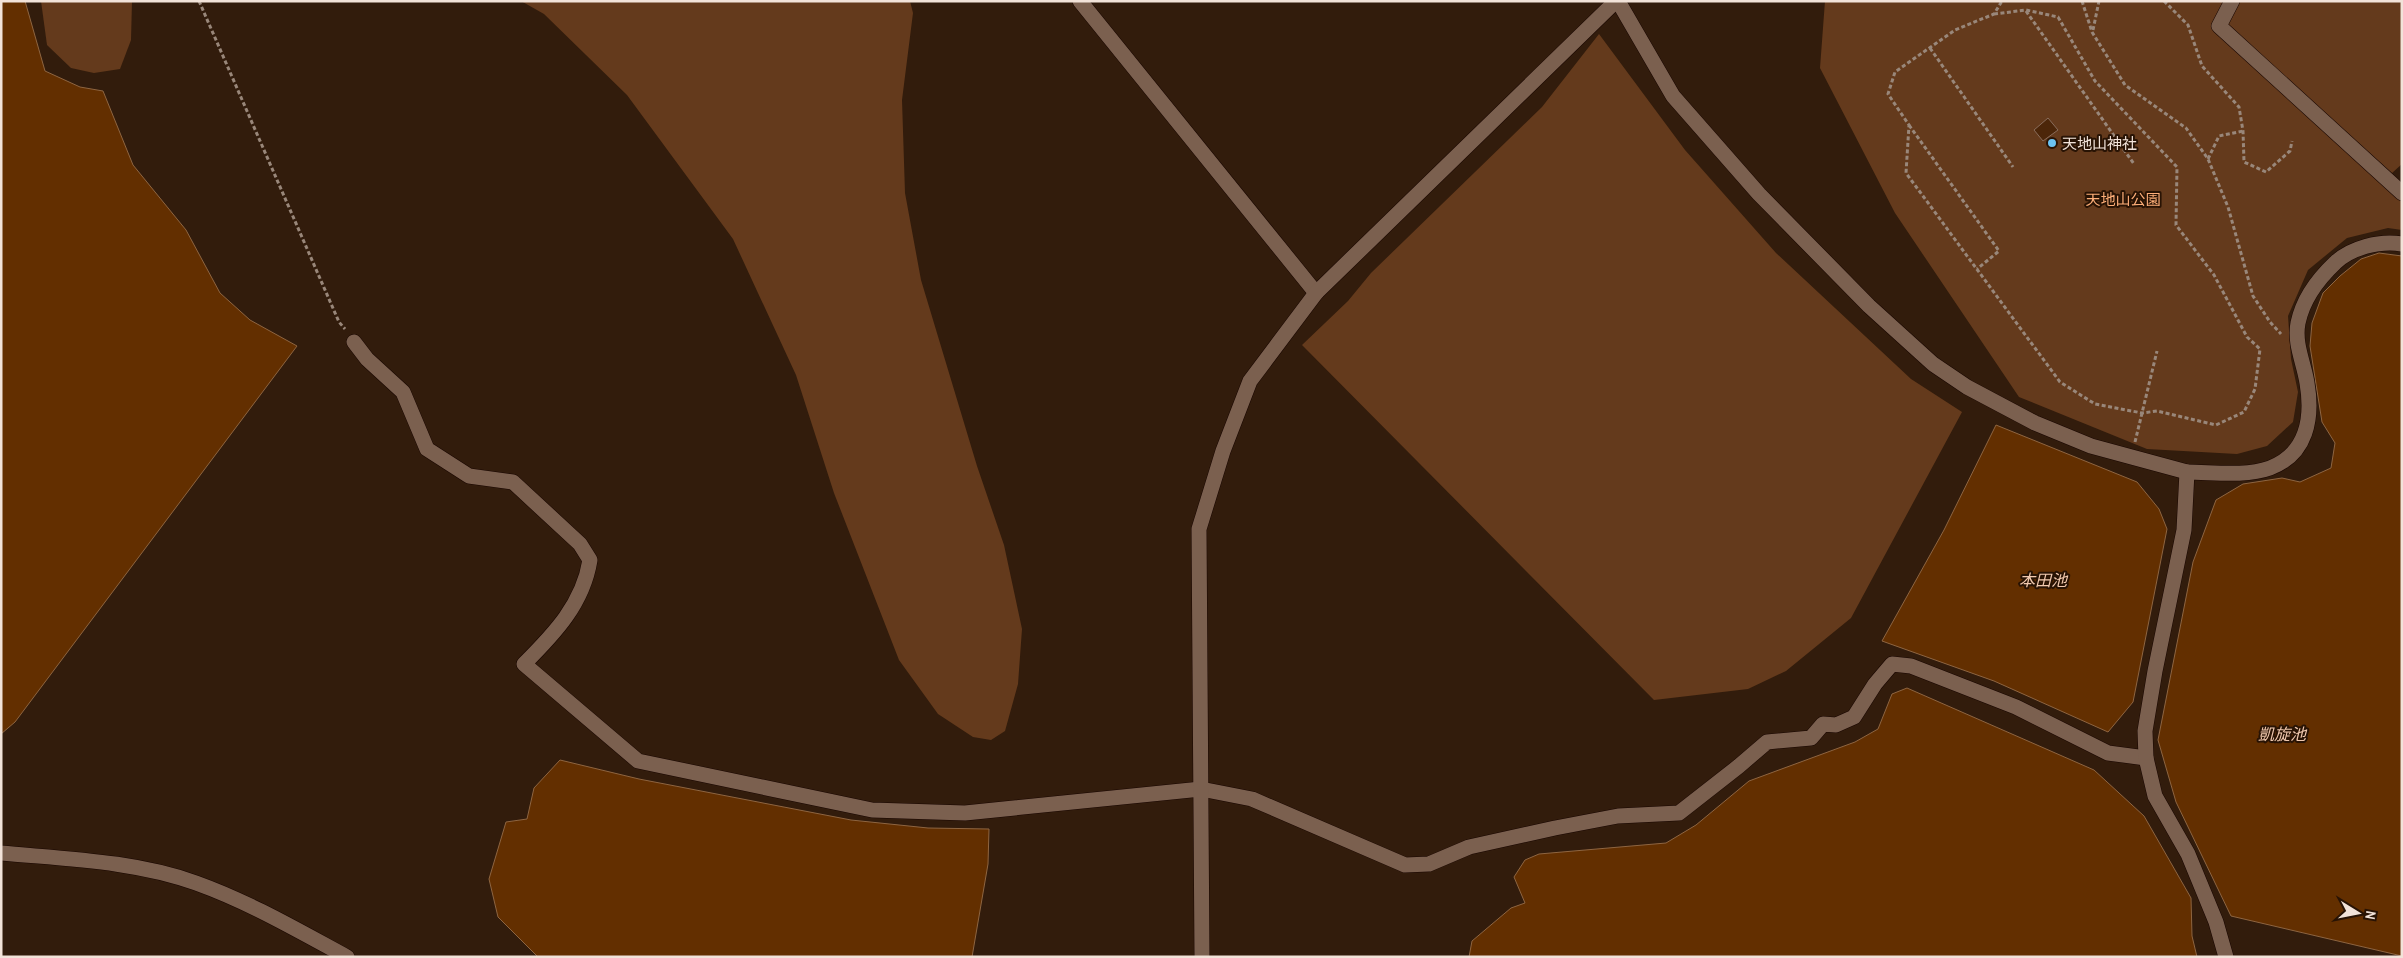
<svg xmlns="http://www.w3.org/2000/svg" width="2403" height="958" font-family="'Archivo Narrow','Noto Sans JP',sans-serif">
<style>
.green{fill:#643a1c}
.water{fill:#632f00;stroke:#8e6541}
.building{fill:#4c2609;stroke:#896d5c}
.lines{fill:none;stroke-linecap:round;stroke-linejoin:round}
.street-casing{stroke:#190600;stroke-width:16}
.secondary-casing{stroke:#190600;stroke-width:16}
.path{stroke:#99877a;stroke-width:3;stroke-dasharray:4 2.5;stroke-linecap:butt}
.street{stroke:#7b604f;stroke-width:15}
.secondary{stroke:#7b604f;stroke-width:15}
.poi-dot{fill:#6cc3f2;stroke:#281304;stroke-width:2}
.labels{text-anchor:middle;dominant-baseline:central;stroke-width:4;stroke-linejoin:round;paint-order:stroke}
.poi-label{font-size:15px;fill:#f2e3d9;stroke:#281304;text-anchor:start}
.park-label{font-size:15px;fill:#fdae78;stroke:#281304}
.water-label{font-size:16px;font-style:italic;fill:#f1c9af;stroke:#281304}
</style>
<rect width="100%" height="100%" fill="#321c0c"/>
<g class="green">
<path d="M41,1H132L131,40L120,69L94,73L71,68L47,45Z"/>
<path d="M521,1H910L913,13L902,100L905,193L921,280L977,466L1004,545L1022,629L1018,684L1005,731L991,740L973,737L938,714L899,660L834,493L796,375L733,239L627,95L544,14Z"/>
<path d="M1825,1H2402V164L2392,173L2327,115L2402,183V230L2388,228L2347,238L2308,270L2288,316L2291,359L2298,392L2293,422L2267,446L2237,454L2147,449L2019,397L1895,213L1820,68Z"/>
<path d="M1599,34L1685,150L1776,253L1911,379L1962,412L1851,618L1786,671L1748,689L1654,700L1302,345L1348,301L1371,273L1542,107Z"/>
</g>
<g class="water">
<path d="M1,1H25L45,71L80,87L103,91L133,165L186,230L220,293L250,320L297,346L15,722L1,734Z"/>
<path d="M2379,253L2402,256V956L2231,916L2176,802L2158,740L2193,562L2216,500L2243,484L2282,478L2300,482L2331,468L2335,443L2322,422L2310,346L2312,323L2323,293L2340,276L2361,259Z"/>
<path d="M1996,425L2137,482L2159,509L2167,529L2133,702L2108,732L1994,681L1882,641L1944,530Z"/>
<path d="M1907,688L2094,770L2144,816L2191,898L2192,936L2197,957H1469L1472,941L1511,908L1525,903L1514,877L1525,860L1539,854L1666,843L1696,825L1749,781L1855,742L1878,729L1892,694Z"/>
<path d="M560,760L639,779L851,820L928,828L989,829L988,864L972,957H538L498,917L489,879L506,822L527,819L534,788Z"/>
</g>
<path class="building" d="M2048,118L2058,130L2043,141L2034,130Z"/>
<g class="lines">
<g class="street-casing">
<g id="street">
<path d="M1618,1L1673,96L1759,194L1869,306L1933,364L1967,387L2035,423L2091,446L2187,472"/>
<path d="M2232,1L2219,26L2402,193"/>
<path d="M354,342L367,359L403,392L427,449L469,476L513,482L580,544L590,560C583,604 554,634 524,664L638,761L872,810L965,813L1201,789L1252,799L1405,865L1429,864L1469,847L1555,828L1618,816L1679,813L1739,766L1767,742L1811,738L1823,724L1836,725L1854,717L1875,684L1892,664L1911,666L2016,707L2108,753L2146,758"/>
</g>
</g>
<g class="secondary-casing">
<g id="secondary">
<path d="M1080,1L1316,293"/>
<path d="M1,853C66,859 135,861 196,883C249,902 297,930 347,957"/>
<path d="M1202,957L1199,529L1223,451L1250,381L1316,293L1616,1"/>
<path d="M2226,957L2216,922L2188,854L2155,796L2146,758L2145,731L2155,671L2184,530L2187,472C2212,472 2245,477 2270,468C2307,454 2313,418 2307,383C2304,363 2294,344 2298,323C2303,299 2317,280 2335,263C2350,248 2380,240 2402,244"/>
</g>
</g>
<g class="path">
<path d="M199,1L339,322L345,329"/>
<path d="M2082,1L2092,32L2125,85L2186,128L2208,159L2228,207L2253,296L2270,322L2281,334"/>
<path d="M2164,1L2188,25L2202,66L2239,107L2243,131L2244,162L2266,172L2290,151L2292,141"/>
<path d="M2026,11L2134,164"/>
<path d="M1994,14L2026,10L2058,17L2095,81L2177,167L2176,225L2214,275L2247,337L2260,349L2255,389L2244,412L2216,425L2157,411L2142,413L2095,404L2060,382L1906,173L1909,125L1888,94L1895,72L1955,30L1994,14L2002,1"/>
<path d="M2093,30L2099,1"/>
<path d="M1930,48L2013,167"/>
<path d="M1909,125L1999,251L1977,269"/>
<path d="M2208,159L2219,136L2243,131"/>
<path d="M2135,442L2157,351"/>
</g>
<use href="#street" class="street"/>
<use href="#secondary" class="secondary"/>
</g>
<circle class="poi-dot" cx="2052" cy="143" r="5"/>
<g class="labels">
<g class="poi-label">
<text x="2062" y="143">天地山神社</text>
</g>
<g class="park-label">
<text x="2123" y="199">天地山公園</text>
</g>
<g class="water-label">
<text x="2043" y="580">本田池</text>
<text x="2282" y="734">凱旋池</text>
</g>
</g>
<rect width="2403" height="958" fill="none" stroke="#f2e3d9" stroke-width="5"/>
<g transform="translate(2358 913) rotate(100)" stroke="#281304" stroke-width="4" paint-order="stroke">
<path d="M0-4L9 19L0 12L-9 19Z" fill="#f2e3d9"/>
<text y="-8" font-size="14" font-weight="bold" text-anchor="middle" fill="#f2e3d9">N</text>
</g>
</svg>
